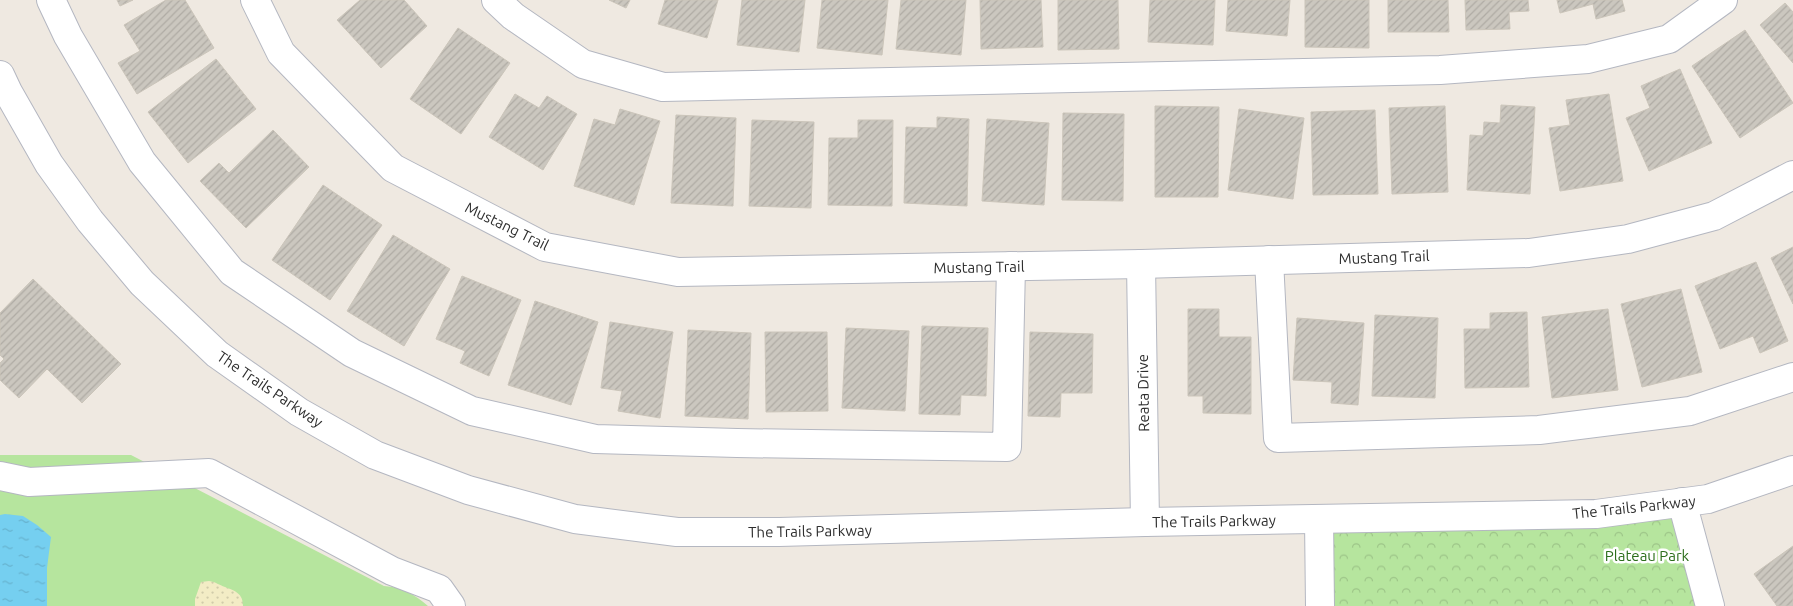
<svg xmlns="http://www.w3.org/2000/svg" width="1793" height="606" font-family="Ubuntu,sans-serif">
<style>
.grass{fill:#b6e59e}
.sand{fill:url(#sand-dots)}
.park{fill:url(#park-crowns)}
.water{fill:url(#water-ripples)}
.building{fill:url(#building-hatch);stroke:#cbc5ba}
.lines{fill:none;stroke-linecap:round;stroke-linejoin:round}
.minor-casing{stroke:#b4b7c1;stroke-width:30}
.minor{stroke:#fff;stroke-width:28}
.labels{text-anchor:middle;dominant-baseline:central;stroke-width:5;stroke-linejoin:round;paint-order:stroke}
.street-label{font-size:15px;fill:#2e2e2e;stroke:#fff}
.park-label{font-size:15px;fill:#2c6e1b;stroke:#fff}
</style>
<defs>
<pattern id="sand-dots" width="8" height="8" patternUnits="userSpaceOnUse" patternTransform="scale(1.25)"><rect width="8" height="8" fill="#f3ecc5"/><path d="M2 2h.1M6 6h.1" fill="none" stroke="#d1cbaa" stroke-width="1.8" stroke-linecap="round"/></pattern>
<pattern id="park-crowns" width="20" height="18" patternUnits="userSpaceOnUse" patternTransform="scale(1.25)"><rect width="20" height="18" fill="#b6e59e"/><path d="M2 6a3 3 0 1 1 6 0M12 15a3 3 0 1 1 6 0" fill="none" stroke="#9dc588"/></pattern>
<pattern id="water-ripples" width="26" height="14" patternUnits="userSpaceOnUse" patternTransform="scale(1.25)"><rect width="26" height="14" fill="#75cff0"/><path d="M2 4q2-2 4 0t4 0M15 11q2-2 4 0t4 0" fill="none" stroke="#66b2ce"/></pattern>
<pattern id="building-hatch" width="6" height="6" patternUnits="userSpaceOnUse" patternTransform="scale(1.25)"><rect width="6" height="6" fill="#cbc7bf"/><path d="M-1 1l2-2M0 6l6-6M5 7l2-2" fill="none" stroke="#afaba4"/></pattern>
</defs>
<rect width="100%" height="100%" fill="#efe9e1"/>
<path class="grass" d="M0,455H131L384,586C402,587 414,594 428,606H0Z"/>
<path class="sand" d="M209,581C216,582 219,585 225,587C235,591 243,593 243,606H195V599L201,582Z"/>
<path class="park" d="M1682,502L1724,606H1321L1319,519Z"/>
<path class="water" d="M5,514L23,516L37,525L51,537L47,568V606H0V515Z"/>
<g class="building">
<path d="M117,0H133L120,6Z"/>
<path d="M166,0H185L214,48L137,94L118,63L140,51L124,25Z"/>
<path d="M360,0H404L427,26L381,68L337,20Z"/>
<path d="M609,0H630L626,8Z"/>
<path d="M665,0H718L707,38L658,24Z"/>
<path d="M742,0H805L799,52L737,45Z"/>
<path d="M822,0H888L882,55L817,48Z"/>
<path d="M901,0H966L961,55L896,49Z"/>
<path d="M980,0H1041L1043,47L981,49Z"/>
<path d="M1058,0H1118L1119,49L1058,50Z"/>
<path d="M1150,0H1215L1213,45L1148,42Z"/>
<path d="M1228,0H1290L1287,36L1226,31Z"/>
<path d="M1305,0H1369V48L1305,47Z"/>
<path d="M1388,0H1448L1449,32H1388Z"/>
<path d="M1465,0H1528L1529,11L1509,12L1510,29L1466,30Z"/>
<path d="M1557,0H1622L1625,11L1596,19L1593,4L1560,13Z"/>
<path d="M1785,3L1793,12V63L1760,25Z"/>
<path d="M458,28L510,63L461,134L410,99Z"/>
<path d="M1745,30L1793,103L1740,138L1692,66Z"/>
<path d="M216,59L256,109L188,163L148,112Z"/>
<path d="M1680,69L1712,143L1649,171L1626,118L1650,108L1641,86Z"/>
<path d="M515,94L539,108L547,96L577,114L543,170L489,137Z"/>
<path d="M1609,94L1623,181L1560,191L1549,128L1570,125L1566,100Z"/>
<path d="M1501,105L1535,107L1530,194L1467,190L1470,135L1483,136L1484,122L1500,123Z"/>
<path d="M1155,106L1219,107L1218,197H1155Z"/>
<path d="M1445,106L1448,192L1392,194L1389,108Z"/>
<path d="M620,109L660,121L634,205L574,186L594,119L615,125Z"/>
<path d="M1239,109L1304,118L1293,199L1228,190Z"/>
<path d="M1375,110L1378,194L1313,195L1311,112Z"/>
<path d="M1063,113L1124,114L1123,201L1062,200Z"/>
<path d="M676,115L736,118L733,206L671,203Z"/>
<path d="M937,117L969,119L967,206L904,203L906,127L937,128Z"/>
<path d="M987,119L1049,123L1044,205L982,201Z"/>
<path d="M752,120L814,122L811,208L749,206Z"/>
<path d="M858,120H893L892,206L828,205L829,138H858Z"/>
<path d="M273,130L309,167L246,228L200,181L219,163L229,173Z"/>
<path d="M323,185L382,225L330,300L272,260Z"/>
<path d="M393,235L450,269L404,346L347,311Z"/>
<path d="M1793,247V304L1771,258Z"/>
<path d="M1756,262L1788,341L1760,353L1753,336L1720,349L1695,286Z"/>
<path d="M462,276L521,300L489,376L460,363L465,351L436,339Z"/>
<path d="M33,279L121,364L82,403L47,369L19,398L0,380V363L4,359L0,355V313Z"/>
<path d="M1681,289L1702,372L1642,387L1621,304Z"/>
<path d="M535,301L598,322L571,405L508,385Z"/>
<path d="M1188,309H1219V337H1251V414L1203,413V396H1188Z"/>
<path d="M1608,309L1618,390L1552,398L1542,317Z"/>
<path d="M1527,312L1529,387L1465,388L1464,329H1490V313Z"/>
<path d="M1375,315L1438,318L1435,398L1372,396Z"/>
<path d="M1297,318L1364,323L1358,405L1331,403L1332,382L1293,380Z"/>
<path d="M610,322L673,332L660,418L618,411L622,391L601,388Z"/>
<path d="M922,326L988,328L986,396L961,395L960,415L919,414Z"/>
<path d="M846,328L909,331L905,411L842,408Z"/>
<path d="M688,330L751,333L748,419L685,416Z"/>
<path d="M765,332H827L828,411L766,412Z"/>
<path d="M1030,332L1093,334L1092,393H1061L1060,417L1028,416Z"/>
<path d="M1793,546V606H1777L1754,574Z"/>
</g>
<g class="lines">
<g class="minor-casing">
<g id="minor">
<path d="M51,0L68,36L142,162L232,272L352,353L472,411L595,439L737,443L1007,447L1011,266"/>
<path d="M255,0L281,53L393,168L545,247L678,272L1141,264L1529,253L1628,239L1714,216L1793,175"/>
<path d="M496,0L513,16L583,64L663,87L1440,70L1588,59L1669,39L1723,0"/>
<path d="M0,75L8,92L49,164L90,221L142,283L217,354L299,412L375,455L468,490L575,519L677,532H779L1145,522L1596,514L1708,499L1793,470"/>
<path d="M1269,260L1278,438L1539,430L1690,411L1793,377"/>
<path d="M1141,264L1145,522"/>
<path d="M0,476L29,482L209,473L392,571L439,589L451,606"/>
<path d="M1682,502L1710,606"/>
<path d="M1319,519L1320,606"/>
</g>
</g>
<use href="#minor" class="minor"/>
</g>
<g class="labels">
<g class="street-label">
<text transform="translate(507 226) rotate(26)">Mustang Trail</text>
<text transform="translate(1384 257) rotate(-2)">Mustang Trail</text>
<text transform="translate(979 267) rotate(-1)">Mustang Trail</text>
<text transform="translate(270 389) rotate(34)">The Trails Parkway</text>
<text transform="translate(1143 393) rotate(-91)">Reata Drive</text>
<text transform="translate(1634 507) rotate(-6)">The Trails Parkway</text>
<text transform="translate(1214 521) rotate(-1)">The Trails Parkway</text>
<text transform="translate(810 531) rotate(-1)">The Trails Parkway</text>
</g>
<g class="park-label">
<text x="1647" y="555">Plateau Park</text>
</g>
</g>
</svg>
